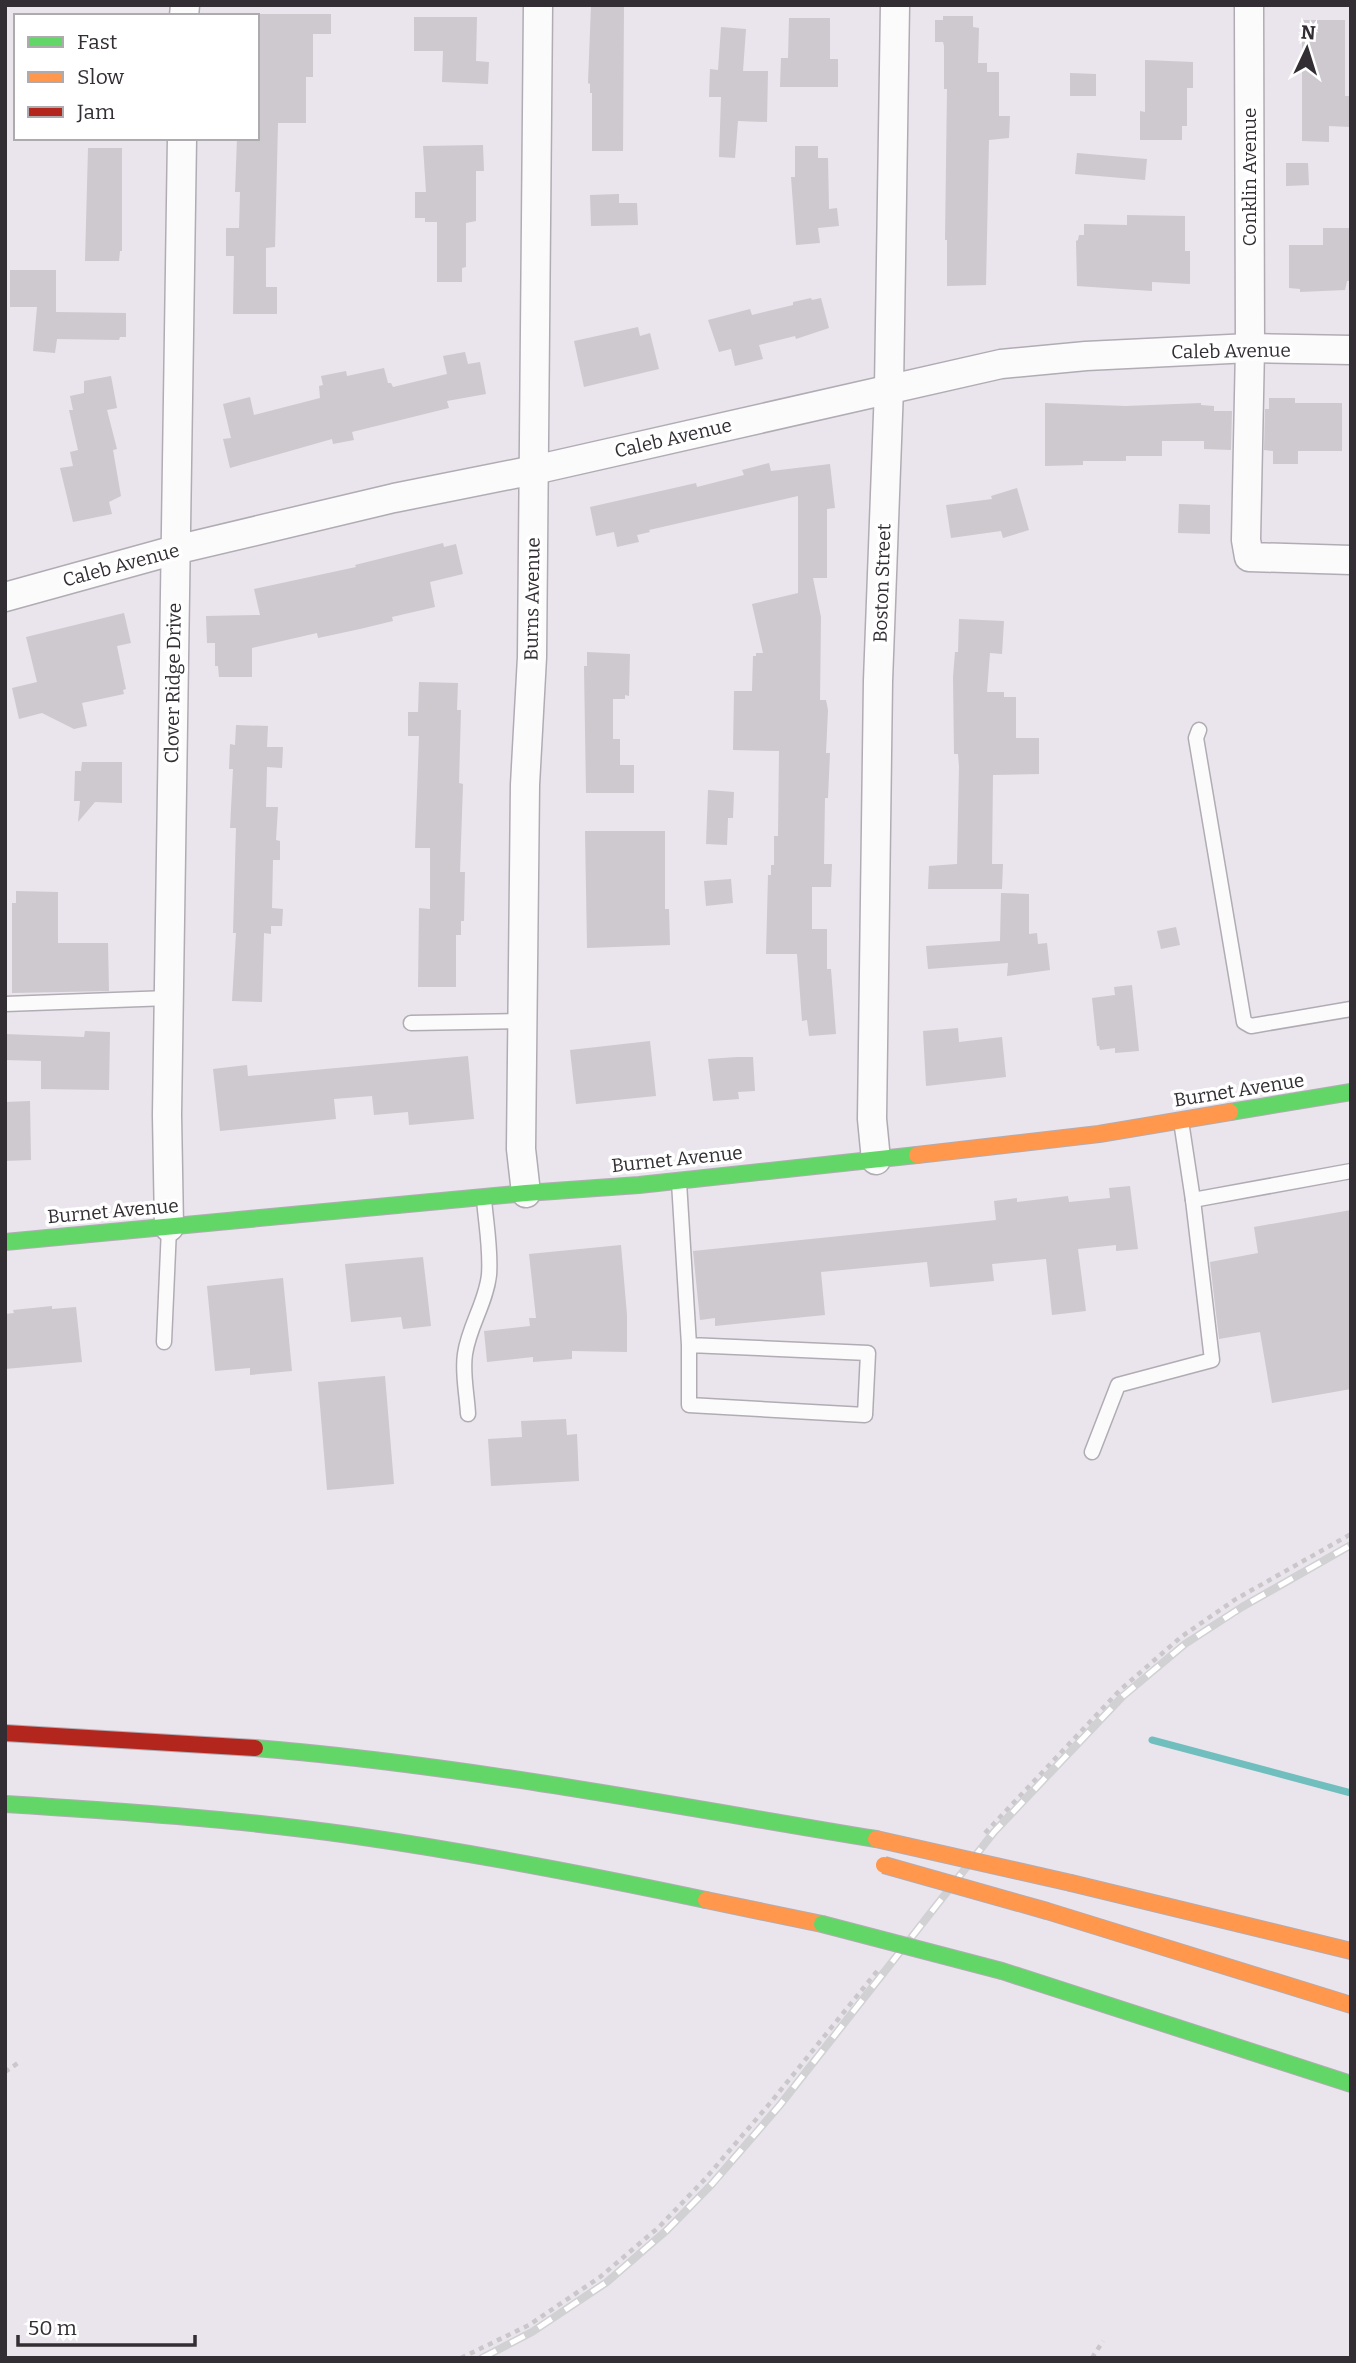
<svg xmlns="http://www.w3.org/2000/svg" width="1356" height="2363" font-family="Bitter,serif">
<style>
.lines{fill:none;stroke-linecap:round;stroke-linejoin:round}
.stream{stroke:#71bebe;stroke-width:7}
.building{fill:#cdc9cf}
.lane-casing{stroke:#b1acb3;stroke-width:17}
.street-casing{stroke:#b1acb3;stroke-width:31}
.fast-casing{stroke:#b1acb3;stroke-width:18}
.slow-casing{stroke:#b1acb3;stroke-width:18}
.jam-casing{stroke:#b1acb3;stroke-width:18}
.path{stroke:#c9c7ca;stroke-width:4.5;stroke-dasharray:5 5;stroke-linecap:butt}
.lane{stroke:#fcfbfc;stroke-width:14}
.street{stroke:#fcfbfc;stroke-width:28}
.fast{stroke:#63d668;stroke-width:16}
.slow{stroke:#ff974d;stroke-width:16}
.jam{stroke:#b3261e;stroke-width:16}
.rail-casing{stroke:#d1d0d2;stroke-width:8}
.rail{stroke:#fff;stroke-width:5;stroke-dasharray:16;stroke-linecap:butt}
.fast-bridge-casing{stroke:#b1acb3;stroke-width:18;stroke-linecap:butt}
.slow-bridge-casing{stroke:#b1acb3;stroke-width:18;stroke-linecap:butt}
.fast-bridge{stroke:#63d668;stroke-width:16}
.slow-bridge{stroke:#ff974d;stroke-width:16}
.labels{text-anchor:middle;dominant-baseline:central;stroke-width:7;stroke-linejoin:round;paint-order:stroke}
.street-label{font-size:19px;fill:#322e33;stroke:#fff}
</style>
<rect width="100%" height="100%" fill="#eae4ec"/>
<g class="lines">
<path class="stream" d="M1152,1740L1351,1793"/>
</g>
<g class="building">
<path d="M591,5H624L623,151H592V93H590V84L588,83Z"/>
<path d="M257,14H331V34H313V77H306V123H278L275,247L266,248V287H277V314H233L234,256H226V228H239L240,192H235L237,138H257Z"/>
<path d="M943,16H973V27L979,28L978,63H987V72H999V116H1010L1009,138L989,140L986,285L947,286V240H945L947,89H944V46L943,42H935V20H943Z"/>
<path d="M414,17H477L476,61L489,62L488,84L442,82L443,51H414Z"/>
<path d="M789,18H830V59H838V87H780L781,58H788Z"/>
<path d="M1302,20H1345V96H1350V127L1329,126V142L1302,141Z"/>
<path d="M721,27L746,29L743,71H768L767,122L738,121L735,158L719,157L721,97H709L710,69L718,70Z"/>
<path d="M1145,60L1193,62V88H1187V126H1182V140H1140V111L1145,112Z"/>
<path d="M1070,73L1096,74V96H1070Z"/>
<path d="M483,145L484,171H476V221L466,223V267L462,268V282H437V222H425V218H415V192H426L423,146Z"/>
<path d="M795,146H818V158H828L829,209L837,208L839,226L818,228L820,243L796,245L791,177H795Z"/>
<path d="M88,148H122V251H120L119,261H85Z"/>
<path d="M1077,153L1147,159L1145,180L1075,174Z"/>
<path d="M1286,163H1308L1309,185L1286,186Z"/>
<path d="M619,194V203H637L638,225L591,226L590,195Z"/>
<path d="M1127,215L1185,216V251H1190V284L1152,282V291L1077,286L1076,241L1078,240L1079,235H1084V224L1127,225Z"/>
<path d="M1323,228H1351V281H1347L1345,290L1300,292V289L1289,288V245H1323Z"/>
<path d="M10,270H56V312L126,313V337H120L119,340L57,339L55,353L33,351L37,307H10Z"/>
<path d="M811,298L812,300L821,298L829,328L796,339L795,336L759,345L763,359L735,366L731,349L719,352L708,320L750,309L752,315L793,305V302Z"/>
<path d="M638,327L640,336L650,333L659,369L584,387L574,341Z"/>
<path d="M465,352L468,364L480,362L486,394L447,401L449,408L352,432L354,440L333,444L332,439L230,468L223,439L231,438L223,404L250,397L254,415L320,398L319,386L323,385L321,376L346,371L347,376L384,368L388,383H391L393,387L447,374L443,356Z"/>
<path d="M111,376L117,408L107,410L117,449L113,450L121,496L109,502L112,514L73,522L60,468L73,466L70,452L78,450L69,410H73L70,396L84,393V381Z"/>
<path d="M1269,398H1295V403H1342V451H1298V464H1273V451L1264,450L1265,409H1269Z"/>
<path d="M1045,403L1126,406L1201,403V405L1214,406V411H1232L1231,450L1204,449V441H1162V456H1126V461H1083V465L1045,466Z"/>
<path d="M769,463L771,471L830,464L835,508L827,509V578H813L821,617L820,700H826L828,710L826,753H830L828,798H825L824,864H832L831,887H812V929H827V969H831L836,1034L809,1036L807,1020L802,1021L797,954H766L768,875H771V865H774V836H778L779,751L733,750L734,691H752L753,656H756V653H763L752,604L798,593V496L649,530L650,532L637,535L639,542L617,547L614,532L596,536L590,507L696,483L697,487L744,475L742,470Z"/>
<path d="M1017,488L1029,530L1003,538L1001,531L951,538L946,505L992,499L991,496Z"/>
<path d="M1179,504L1210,505V534L1178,533Z"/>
<path d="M443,543L444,547L456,544L463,574L430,582L435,607L392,617L393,621L360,629L318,638L317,633L252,648V677H219L218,666H215V643H207L206,616L260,615L254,589L356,567L355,565Z"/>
<path d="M124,613L131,643L117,646L126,689L123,690L124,694L82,703L87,726L74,729L42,713L19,719L12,688L37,682L26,637Z"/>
<path d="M959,619L1004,621L1002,654L990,653L987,692H1004V697H1016V738H1039V774L993,775L992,864H1003L1002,889H928L929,866L957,864L959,767L958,754H954L953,677L955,652H958Z"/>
<path d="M587,652L630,654L629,696L625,695V699H613V739H620V765H634V793H586L584,666H587Z"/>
<path d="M419,682L458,683L457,710H461L459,783L463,784L460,872H465L464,921H461V935H456V987H418L419,908L430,909V848H415L419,736H408V712H418Z"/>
<path d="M236,725L268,726L267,747H283L282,768L267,767L266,807H278L276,840L280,841V860H273L272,908L283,909L282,926H271V934L264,933L262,1002L232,1001L236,933H233L236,828H230L233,769H229L230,744L235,745Z"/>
<path d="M82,762H122V803L95,802L78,822L80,801H74L75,771H81Z"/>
<path d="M708,790L734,792L733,818H728L727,845L706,844Z"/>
<path d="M585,831H665V909H669L670,945L587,948Z"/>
<path d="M731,879L733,903L706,906L704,881Z"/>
<path d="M16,891L58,892V943H108L109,991L12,993V903H16Z"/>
<path d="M1001,893L1029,894V934L1037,933L1038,944L1047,943L1050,970L1007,976L1008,963L928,969L926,946L1000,941Z"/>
<path d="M1176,927L1180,945L1161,949L1157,931Z"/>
<path d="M1132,985L1139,1051L1115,1053V1048L1100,1050L1099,1046H1097L1092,998L1115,995L1114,987Z"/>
<path d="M958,1028L959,1042L1002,1037L1006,1077L926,1086L923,1031Z"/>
<path d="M85,1031L110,1032L109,1090L41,1089V1061L5,1060V1034L84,1037Z"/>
<path d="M650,1041L656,1096L576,1104L570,1050Z"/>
<path d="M468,1056L474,1119L409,1125L408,1112L374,1115L372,1096L334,1099L336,1119L220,1131L213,1069L247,1065L248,1076Z"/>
<path d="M737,1057H753L755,1091L738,1092L739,1099L713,1101L708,1059Z"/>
<path d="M30,1101L31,1160L5,1161V1102Z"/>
<path d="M1130,1186L1138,1249L1116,1251V1245L1078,1249L1086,1311L1052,1315L1046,1259L992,1264L994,1281L930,1287L927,1262L821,1272L825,1315L715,1326V1318L700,1320L693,1251L996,1220L994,1201L1017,1198V1202L1068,1196L1069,1202L1110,1198L1109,1188Z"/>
<path d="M1351,1210V1389L1272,1403L1260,1332L1219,1339L1210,1262L1258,1253L1254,1227Z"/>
<path d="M621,1245L627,1315V1352L572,1351V1359L533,1362V1357L487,1362L484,1331L530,1326L529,1318H536L529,1254Z"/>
<path d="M423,1257L431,1326L403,1329L401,1317L351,1322L345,1264Z"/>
<path d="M283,1278L292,1371L250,1375V1368L215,1371L207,1286Z"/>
<path d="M52,1306V1309L76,1307L82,1362L5,1369V1314L14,1313L13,1310Z"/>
<path d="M385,1376L394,1484L327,1490L318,1382Z"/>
<path d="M566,1419L567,1435L577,1434L579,1481L491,1486L488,1439L522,1437L521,1421Z"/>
</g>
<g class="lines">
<g class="lane-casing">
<g id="lane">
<path d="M1199,730L1196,738L1244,1022L1251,1026L1351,1009"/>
<path d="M5,1004L169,998"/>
<path d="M411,1023L522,1021"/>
<path d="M679,1182L689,1345V1405L865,1415L868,1353L689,1345"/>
<path d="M1193,1200L1351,1171"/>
<path d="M164,1342L169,1228"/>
<path d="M468,1414C467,1394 462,1373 465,1354C469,1326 486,1303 489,1275C491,1250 486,1224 484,1199"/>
<path d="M1092,1452L1118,1385L1212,1360L1193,1200L1181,1121"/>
</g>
</g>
<g class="street-casing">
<g id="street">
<path d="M1249,5L1250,348L1246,540L1249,557L1351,560"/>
<path d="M184,16L185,5"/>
<path d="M5,597L175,550L394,498L534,470L1001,364L1086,356L1250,348L1351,350"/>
<path d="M876,1160L872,1119L878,681L889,388L895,5"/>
<path d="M526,1193L521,1149L525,785L532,657L538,5"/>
<path d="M169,1227L167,1115L182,138"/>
</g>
</g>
<g class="fast-casing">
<g id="fast">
<path d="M1230,1112L1351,1092"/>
<path d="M5,1242L526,1193L639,1185L917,1155"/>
<path d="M255,1748C463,1765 670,1805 876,1839"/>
<path d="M5,1804C120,1811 235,1819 350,1835C469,1852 588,1875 706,1900"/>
<path d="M1002,1971L1351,2084"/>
</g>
</g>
<g class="slow-casing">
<g id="slow">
<path d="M917,1155L1099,1134L1230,1112"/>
<path d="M1071,1883L1351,1951"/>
<path d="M706,1900L822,1924"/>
<path d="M1047,1911L1351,2005"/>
</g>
</g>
<g class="jam-casing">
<path id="jam" d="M5,1733L255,1748"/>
</g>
<g class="path">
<path d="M985,1833L1120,1690L1181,1637L1236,1599L1351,1534"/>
<path d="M5,2072L18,2063"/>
<path d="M461,2358L529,2325L600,2277L659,2227L705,2179L771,2102L878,1970"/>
<path d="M1092,2358L1103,2341"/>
</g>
<use href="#lane" class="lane"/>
<use href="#street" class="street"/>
<use href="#fast" class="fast"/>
<use href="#slow" class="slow"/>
<use href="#jam" class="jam"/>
<g class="rail-casing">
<path id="rail" d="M482,2358L532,2332L607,2282L667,2230L712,2184L780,2105L994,1832L1123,1696L1185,1644L1242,1607L1351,1545"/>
</g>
<use href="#rail" class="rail"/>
<g class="fast-bridge-casing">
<path id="fast-bridge" d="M822,1924L1002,1971"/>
</g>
<g class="slow-bridge-casing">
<g id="slow-bridge">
<path d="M876,1839L1071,1883"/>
<path d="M884,1865L1047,1911"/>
</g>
</g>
<use href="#fast-bridge" class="fast-bridge"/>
<use href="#slow-bridge" class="slow-bridge"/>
</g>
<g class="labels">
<g class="street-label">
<text transform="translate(1249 177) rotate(-90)">Conklin Avenue</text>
<text transform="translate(1231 351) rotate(-1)">Caleb Avenue</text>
<text transform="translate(673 438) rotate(-13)">Caleb Avenue</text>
<text transform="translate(121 565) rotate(-15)">Caleb Avenue</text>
<text transform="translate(882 583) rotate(-88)">Boston Street</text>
<text transform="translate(532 599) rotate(-89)">Burns Avenue</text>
<text transform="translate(173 683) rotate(-89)">Clover Ridge Drive</text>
<text transform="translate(1239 1090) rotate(-9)">Burnet Avenue</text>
<text transform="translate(677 1159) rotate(-6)">Burnet Avenue</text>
<text transform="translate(113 1211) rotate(-5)">Burnet Avenue</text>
</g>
</g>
<rect width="1356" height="2363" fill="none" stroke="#322e33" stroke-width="14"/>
<rect x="14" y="14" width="245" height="126" fill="#ffffff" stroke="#adabad" stroke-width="2"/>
<rect x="28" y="37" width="35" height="10" fill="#63d668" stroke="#adabad" stroke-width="2"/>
<text x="77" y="49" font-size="21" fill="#322e33">Fast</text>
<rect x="28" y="72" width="35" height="10" fill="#ff974d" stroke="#adabad" stroke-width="2"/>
<text x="77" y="84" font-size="21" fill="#322e33">Slow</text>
<rect x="28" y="107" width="35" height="10" fill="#b3261e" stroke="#adabad" stroke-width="2"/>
<text x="77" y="119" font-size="21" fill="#322e33">Jam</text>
<g transform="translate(1307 49) rotate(4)" stroke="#ffffff" stroke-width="5" paint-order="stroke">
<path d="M0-5L12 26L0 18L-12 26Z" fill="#322e33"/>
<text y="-10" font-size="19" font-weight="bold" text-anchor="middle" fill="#322e33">N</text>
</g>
<path d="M18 2335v10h177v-10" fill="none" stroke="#322e33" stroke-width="3.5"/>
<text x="28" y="2335" font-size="21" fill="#322e33" stroke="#ffffff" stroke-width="5" paint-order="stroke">50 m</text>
</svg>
